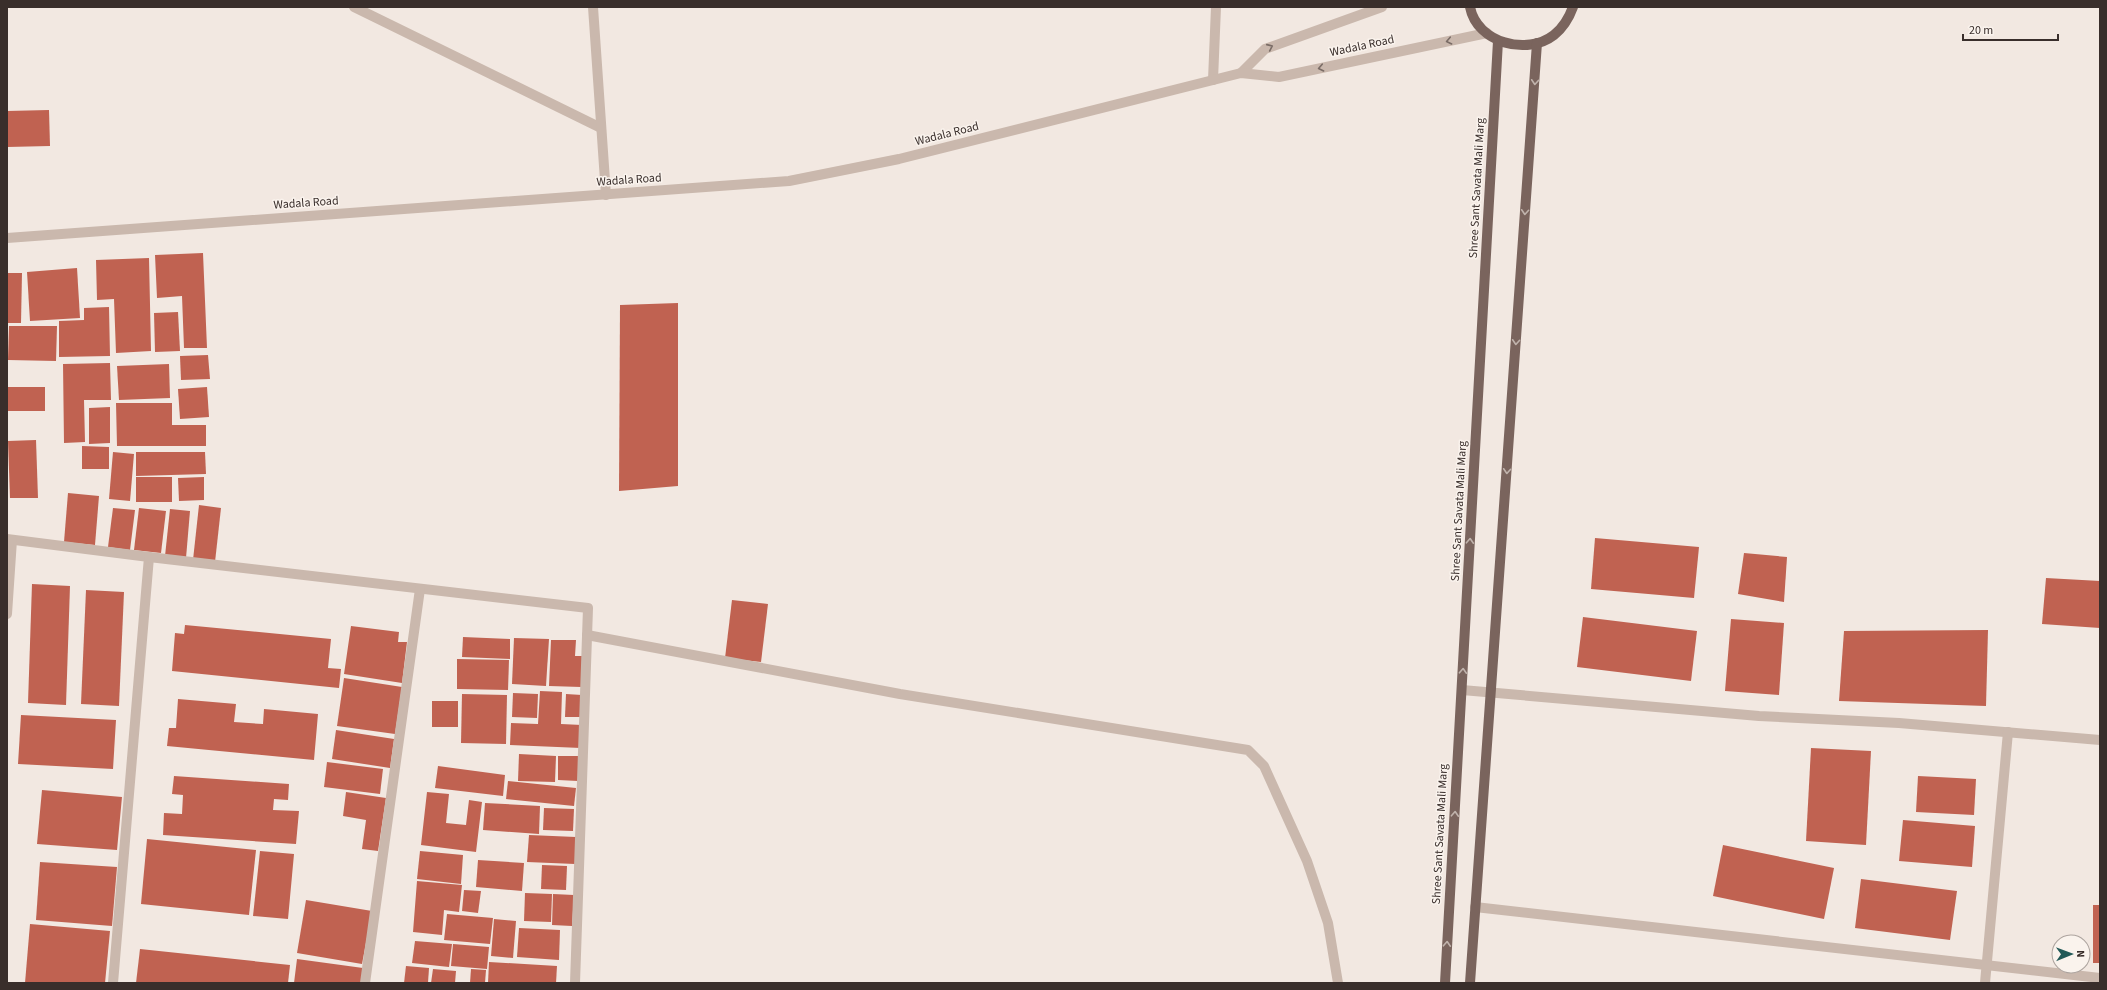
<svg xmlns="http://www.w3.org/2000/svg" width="2107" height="990" font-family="'Source Sans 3',sans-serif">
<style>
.building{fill:#c06251}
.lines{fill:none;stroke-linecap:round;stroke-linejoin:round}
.minor{stroke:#cab8ad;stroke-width:10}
.tertiary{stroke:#cab8ad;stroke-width:10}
.primary{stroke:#7a645d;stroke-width:10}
.oneway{stroke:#7a6c66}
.oneway2{stroke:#c0b3ac}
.labels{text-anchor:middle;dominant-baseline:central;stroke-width:3;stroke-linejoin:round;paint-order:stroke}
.street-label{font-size:12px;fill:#392e2b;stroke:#faf3ed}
</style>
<rect width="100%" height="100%" fill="#f2e8e1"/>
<g class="building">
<path d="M49,110L50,146L7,147V111Z"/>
<path d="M203,253L207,348H184L182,296L157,298L155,255Z"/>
<path d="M149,258L151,351L116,353L114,299L97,300L96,260Z"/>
<path d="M77,268L80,318L30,321L27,272Z"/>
<path d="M7,273H22L21,323H7Z"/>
<path d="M678,303V486L619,491L620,305Z"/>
<path d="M109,307L110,356L59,357V321L84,320V308Z"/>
<path d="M178,312L180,351L155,352L154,313Z"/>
<path d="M9,326H57L56,361L8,360Z"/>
<path d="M208,355L210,379L181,380L180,356Z"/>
<path d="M110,363L111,400H84L85,442L64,443L63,364Z"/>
<path d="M169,364L170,398L119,400L117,366Z"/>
<rect x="7" y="387" width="38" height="24"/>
<path d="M207,387L209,417L180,419L178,389Z"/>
<path d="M116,403H172V425H206V446H117Z"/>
<path d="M110,407V443L89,444V408Z"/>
<path d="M36,440L38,498H10L8,441Z"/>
<path d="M82,446L109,447V469H82Z"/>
<path d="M113,452L134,454L130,501L109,499Z"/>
<path d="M136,452H205L206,474L136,476Z"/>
<rect x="136" y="477" width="36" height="25"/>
<path d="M204,477V500L179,501L178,478Z"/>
<path d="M68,493L99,496L95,545L64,542Z"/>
<path d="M199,505L221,508L215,562L193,560Z"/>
<path d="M113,508L135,510L130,550L108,547Z"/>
<path d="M139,508L166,511L161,553L134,550Z"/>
<path d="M170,509L190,511L186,558L165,556Z"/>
<path d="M1595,538L1699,547L1694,598L1591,589Z"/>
<path d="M1744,553L1787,557L1784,602L1738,594Z"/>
<path d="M2046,578L2100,581V628L2042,624Z"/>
<path d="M32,584L70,586L66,705L28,703Z"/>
<path d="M86,590L124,592L119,706L81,704Z"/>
<path d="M732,600L768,604L761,662L725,658Z"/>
<path d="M1583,617L1697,631L1691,681L1577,667Z"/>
<path d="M1731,619L1784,623L1779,695L1725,691Z"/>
<path d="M185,625L331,639L328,668L341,669L339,688L172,671L175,633L184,634Z"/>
<path d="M351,626L399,632L398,642H407L402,683L344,674Z"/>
<path d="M1988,630L1986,706L1839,701L1844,631Z"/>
<path d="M463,637L510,639V659L462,657Z"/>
<path d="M514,638L549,639L546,686L512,684Z"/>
<path d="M551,640H576L575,656H583L581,687L549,686Z"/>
<path d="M457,659L509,660L508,690L457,689Z"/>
<path d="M344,678L402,687L395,734L337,726Z"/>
<path d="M540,691L562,692L561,724L582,725L581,748L510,745L511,723L538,724Z"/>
<path d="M513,693L538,694L537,718L512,717Z"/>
<path d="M462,694L507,695L506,744L461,743Z"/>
<path d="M566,694L582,695L581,717H565Z"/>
<path d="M178,699L236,704L234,722L263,724L264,709L318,714L314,760L167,746L169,728H176Z"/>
<rect x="432" y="701" width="26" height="26"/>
<path d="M21,715L116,720L113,769L18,764Z"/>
<path d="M336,730L394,739L390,768L332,759Z"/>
<path d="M1811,748L1871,751L1866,845L1806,841Z"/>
<path d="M519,754L556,756L555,782L518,781Z"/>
<path d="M558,756H579L578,781L558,780Z"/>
<path d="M327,762L383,769L380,794L324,787Z"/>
<path d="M438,766L505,775L503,796L435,788Z"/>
<path d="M174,776L289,784L288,800L274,799L273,810L299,811L296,844L163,835L164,813L182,814L183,795L172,794Z"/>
<path d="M1918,776L1976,779L1974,815L1916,812Z"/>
<path d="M508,781L576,788L574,806L506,799Z"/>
<path d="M42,790L122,797L117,850L37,844Z"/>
<path d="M346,792L386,798L378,851L362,849L366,820L343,816Z"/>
<path d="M427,792L449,794L446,823L466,825L469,800L482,802L476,852L421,845Z"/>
<path d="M485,803L540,806L539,834L483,830Z"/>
<path d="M544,808L574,809L573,831L543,830Z"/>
<path d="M1903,820L1975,826L1972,867L1899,861Z"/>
<path d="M529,835L576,837L575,864L527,862Z"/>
<path d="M147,839L256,850L249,915L141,904Z"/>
<path d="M1723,845L1834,868L1824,919L1713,896Z"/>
<path d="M260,851L294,854L288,919L253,916Z"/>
<path d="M420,851L463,855L461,884L417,879Z"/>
<path d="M478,860L524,863L522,891L476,887Z"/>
<path d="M40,862L117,867L112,926L36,920Z"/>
<path d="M542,865L567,866L566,890L541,889Z"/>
<path d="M1861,879L1957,891L1950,940L1855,928Z"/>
<path d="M417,881L462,885L459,912L444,910L442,935L413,932Z"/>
<path d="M464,890L481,891L478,913L462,911Z"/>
<path d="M525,893L552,894L551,922L524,921Z"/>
<path d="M553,894L574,895L572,926L552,925Z"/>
<path d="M306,900L372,911L362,964L297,953Z"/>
<rect x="2093" y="905" width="7" height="58"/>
<path d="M447,914L493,918L490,944L444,940Z"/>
<path d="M494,919L516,921L513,958L491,956Z"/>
<path d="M30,924L110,931L105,983H25Z"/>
<path d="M519,928L560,930L559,960L517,957Z"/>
<path d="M415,941L452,944L449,967L412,963Z"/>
<path d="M453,944L489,947L487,969L451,966Z"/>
<path d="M140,949L290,965L288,983H136Z"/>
<path d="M297,959L363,968L361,983H294Z"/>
<path d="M489,962L557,966L556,983H488Z"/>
<path d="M406,966L429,968L428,983H404Z"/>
<path d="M433,969L456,971L455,983H431Z"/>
<path d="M471,969L486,970L485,983H470Z"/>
</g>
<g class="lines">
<g class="minor">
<path d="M354,7L601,128"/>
<path d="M593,7L606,195"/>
<path d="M1213,80L1216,7"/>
<path d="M7,539L149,557L113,983"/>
<path d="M149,557L588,608L575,983"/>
<path d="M7,614L12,540"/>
<path d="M587,635L900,694L1248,750L1264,766L1307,861L1328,923L1338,983"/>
<path d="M1462,690L1759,716L1899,723L2100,740"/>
<path d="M1475,907L2100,978"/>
<path d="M365,983L420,589"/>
<path d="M1985,983L2008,732"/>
</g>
<g class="tertiary">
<path d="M1241,73L1265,49L1382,7"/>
<path d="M7,238L789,181L899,159L1241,73L1279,77L1487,33"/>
</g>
<g class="primary">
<path d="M1470,7C1477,43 1527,56 1554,35C1564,27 1569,18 1573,7"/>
<path d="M1445,983L1498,41"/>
<path d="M1470,983L1537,43"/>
</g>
</g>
<defs><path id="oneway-chevron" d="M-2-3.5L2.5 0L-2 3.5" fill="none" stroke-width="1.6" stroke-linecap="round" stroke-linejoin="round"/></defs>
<g class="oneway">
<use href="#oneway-chevron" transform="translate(1449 41) rotate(168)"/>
<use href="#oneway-chevron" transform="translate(1270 47) rotate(-24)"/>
<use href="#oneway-chevron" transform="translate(1321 68) rotate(168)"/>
</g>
<g class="oneway2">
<use href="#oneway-chevron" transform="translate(1535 82) rotate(94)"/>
<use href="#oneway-chevron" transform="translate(1525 212) rotate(94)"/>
<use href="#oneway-chevron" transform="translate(1516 342) rotate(94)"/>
<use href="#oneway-chevron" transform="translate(1507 471) rotate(94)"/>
<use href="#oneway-chevron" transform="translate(1470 541) rotate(-87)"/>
<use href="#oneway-chevron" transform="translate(1463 671) rotate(-87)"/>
<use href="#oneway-chevron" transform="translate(1455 814) rotate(-87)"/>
<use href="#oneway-chevron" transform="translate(1447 944) rotate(-87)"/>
</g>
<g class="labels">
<g class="street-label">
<text transform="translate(1362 46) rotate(-12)">Wadala Road</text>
<text transform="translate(947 134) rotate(-14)">Wadala Road</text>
<text transform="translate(629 180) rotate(-4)">Wadala Road</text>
<text transform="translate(1477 188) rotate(-87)">Shree Sant Savata Mali Marg</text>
<text transform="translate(306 203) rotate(-4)">Wadala Road</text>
<text transform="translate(1459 511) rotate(-87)">Shree Sant Savata Mali Marg</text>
<text transform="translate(1440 834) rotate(-87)">Shree Sant Savata Mali Marg</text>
</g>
</g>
<rect width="2107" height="990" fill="none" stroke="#392e2b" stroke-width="16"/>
<g transform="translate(2071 954) rotate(89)"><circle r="19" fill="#faf3ed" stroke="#ada49f"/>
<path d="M0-3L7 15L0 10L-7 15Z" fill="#225957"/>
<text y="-6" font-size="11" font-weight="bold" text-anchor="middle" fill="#392e2b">N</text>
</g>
<path d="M1963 34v6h95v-6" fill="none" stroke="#392e2b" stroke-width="2"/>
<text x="1969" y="34" font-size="12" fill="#392e2b" stroke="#faf3ed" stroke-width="3" paint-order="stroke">20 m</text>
</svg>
